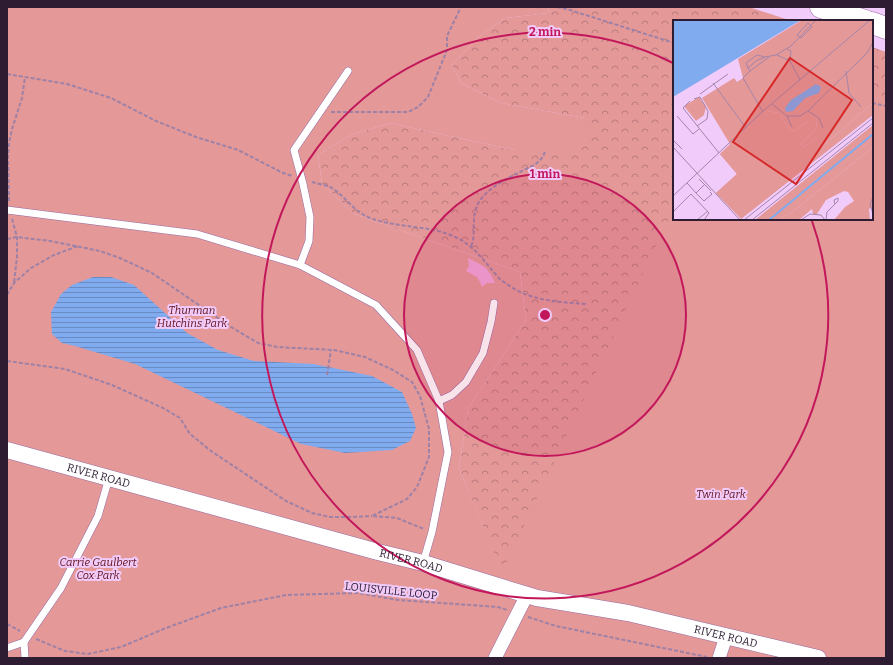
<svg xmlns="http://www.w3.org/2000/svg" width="893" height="665" font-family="Bitter,serif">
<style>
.forest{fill:url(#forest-crowns)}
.park{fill:#e49898}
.water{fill:url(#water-rules)}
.building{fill:#f1a6d9}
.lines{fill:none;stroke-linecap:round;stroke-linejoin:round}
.service-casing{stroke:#966ba1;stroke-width:8}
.minor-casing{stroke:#966ba1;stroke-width:14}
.tertiary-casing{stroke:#966ba1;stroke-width:17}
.motorway-casing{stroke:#966ba1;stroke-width:23}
.path{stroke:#9e81a6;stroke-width:2;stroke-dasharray:4 2;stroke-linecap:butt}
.service{stroke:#fff;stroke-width:7}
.minor{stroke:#fff;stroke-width:13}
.tertiary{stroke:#fff;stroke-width:16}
.motorway{stroke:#fff;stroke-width:22}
.ring{fill:none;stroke:#c2185b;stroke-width:2}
.labels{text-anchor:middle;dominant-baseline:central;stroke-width:4;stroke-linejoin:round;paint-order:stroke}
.park-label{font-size:11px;font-style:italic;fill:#60101b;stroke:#f1cbfa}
.street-label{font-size:11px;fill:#2d1c32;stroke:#f1cbfa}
.inset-river{fill:none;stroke:#80abef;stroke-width:2}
.inset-road{fill:none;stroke:#a385aa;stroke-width:1}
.view{fill:#d62828;fill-opacity:0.15;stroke:#d62828;stroke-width:2}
.inset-edge{fill:none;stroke:#2d1c32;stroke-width:2}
.centre{fill:#c2185b;stroke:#f1cbfa;stroke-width:2}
.ring-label{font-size:12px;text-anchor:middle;font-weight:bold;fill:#c2185b;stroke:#f1cbfa;stroke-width:4;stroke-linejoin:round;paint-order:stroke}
</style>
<defs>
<pattern id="forest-crowns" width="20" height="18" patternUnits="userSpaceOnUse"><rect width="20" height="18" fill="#e49898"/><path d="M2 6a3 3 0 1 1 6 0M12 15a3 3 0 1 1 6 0" fill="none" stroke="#b97b7d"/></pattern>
<pattern id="water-rules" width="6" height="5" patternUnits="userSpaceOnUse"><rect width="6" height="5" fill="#80abef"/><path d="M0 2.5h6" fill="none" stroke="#698ac2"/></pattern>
</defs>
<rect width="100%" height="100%" fill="#f1cbfa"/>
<path class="forest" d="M549,7H749L792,21H674V219H872V47L886,52V658L502,573L459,468L468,409L526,320L520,272L354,214L322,184L318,155L351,135L390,123L515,150L585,118L501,103L461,83L452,65L478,37L505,18L548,13Z"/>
<path class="park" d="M7,7H549L548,13L505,18L478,37L452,65L461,83L501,103L585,118L598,133L576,154L515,150L390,123L351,135L318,155L322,184L354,214L520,272L526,320L468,409L459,468L502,572L674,208V219H872V92L886,97V658H7Z"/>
<path class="water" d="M93,277H111L134,285L187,333L218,350L254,361L314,364L372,376L402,392L412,414L416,428L410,441L392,450L345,453L301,444L135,364L75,346L62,343L52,334L51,312L61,294L72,285Z"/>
<path class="building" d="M468,258L478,263L486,268L491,275L495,283H487L482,287L480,282L477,277L466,271L469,266Z"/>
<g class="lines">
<g class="service-casing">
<g id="service">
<path d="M7,210L197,234L300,265L376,305L417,350L439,401L448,452L432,532L423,563"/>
<path d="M300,265L309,241L310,217L303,184L294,150L348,71"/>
<path d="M439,401L452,395L466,382L483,353L491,322L494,303"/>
<path d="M7,648L24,642"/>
<path d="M25,658L24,642L61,588L98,516L109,478"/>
</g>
</g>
<g class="minor-casing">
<g id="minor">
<path d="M495,658L527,595"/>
<path d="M719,658L726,637"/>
</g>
</g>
<g class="tertiary-casing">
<g id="tertiary">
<path id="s1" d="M7,450L378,552L423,563L537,598L628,613L818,658"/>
</g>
</g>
<g class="motorway-casing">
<g id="motorway">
<path d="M821,7L865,21"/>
<path d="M872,23L886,28"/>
</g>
</g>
<g class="path">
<path d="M557,7L570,10L674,43"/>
<path d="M7,74L67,84L111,98L156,121L196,137L238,150L283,173L292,176"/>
<path d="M872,103L886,106"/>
<path d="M331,112H408L418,107L428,97L447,50V36L461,7"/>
<path d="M312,182C318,184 326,185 332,188C346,197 353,211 370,218C397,228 427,225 453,236C474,245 483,260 498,277C500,280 504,282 507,284C530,301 558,302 586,304"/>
<path d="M9,201L8,156L9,143L12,129L22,98L25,77"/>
<path d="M12,219L17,237V257L14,283"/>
<path d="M7,239L17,237L50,241L100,251L120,258L152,273L231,327L258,343L277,347L334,350L365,357L393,370L412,382L420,396L429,429V457L417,487L407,499L372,516L397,518L424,529"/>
<path d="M471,246C475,239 473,230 474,222C474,214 476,205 481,199C491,186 508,178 522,171C527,168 534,166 538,162C542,159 543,156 545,152"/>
<path d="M7,295L14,283L31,268L54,255L78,246"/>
<path d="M7,361L65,369L112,385L163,408L180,418L190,434L211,451L286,501L312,513L330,517H352L372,516"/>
<path d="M327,375L331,350"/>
<path d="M528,617L556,626L707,657"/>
<path d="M7,624L20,631"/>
<path d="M36,639L65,651L88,654L121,647L166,628L221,608L286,595L358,593L398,600L498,607L507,610"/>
</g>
<use href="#service" class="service"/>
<use href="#minor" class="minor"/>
<use href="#tertiary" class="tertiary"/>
<use href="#motorway" class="motorway"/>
</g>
<circle cx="545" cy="315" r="141" fill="#c2185b" fill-opacity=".12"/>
<g class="ring">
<circle cx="545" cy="315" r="141"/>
<path d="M812 221A283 283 0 1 1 673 63"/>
</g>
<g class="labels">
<g class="park-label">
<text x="192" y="310">Thurman<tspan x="192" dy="13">Hutchins Park</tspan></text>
<text x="721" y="494">Twin Park</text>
<text x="98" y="562">Carrie Gaulbert<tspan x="98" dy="13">Cox Park</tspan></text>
</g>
<g class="street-label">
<text stroke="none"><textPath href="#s1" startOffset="95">RIVER ROAD</textPath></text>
<text stroke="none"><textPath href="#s1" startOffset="419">RIVER ROAD</textPath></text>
<text transform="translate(391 591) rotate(6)">LOUISVILLE LOOP</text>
<text stroke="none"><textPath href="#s1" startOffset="743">RIVER ROAD</textPath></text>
</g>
</g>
<g transform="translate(673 20)">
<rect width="200" height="200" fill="#f1cbfa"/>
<path d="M200,119V127L123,189L106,200H94L110,189Z" fill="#e49898"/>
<path d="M200,83V95L68,199L43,173L64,154L47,134L94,91L106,93L116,109L121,111L137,100H144L143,109L128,124L131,127L144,118V131ZM200,105V119L110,190L94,200H82ZM200,127V187L196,189L197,200H161L172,187L181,181L175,172L171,171L153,180L144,194H140L139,189L126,200H106L123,189Z" fill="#e49898"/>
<path d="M129,0H200V83L144,131V118L131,127L128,124L143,109L144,100H137L121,111L116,109L106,93L94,91L127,147L64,194L43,173L64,154L47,134L57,124L29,78L61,58L64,62L70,58L65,39ZM26,77L33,87L31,95L23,101L11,86Z" fill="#e49898"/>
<path d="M0,0H128L0,77ZM143,64L148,67L146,73L132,78L120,91L113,92L112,88L118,80Z" fill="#80abef"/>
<path class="inset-river" d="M96,200L200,114"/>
<path class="inset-road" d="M135,3L139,7L128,18L124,15ZM114,29L118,31L117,41M104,35L117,41L127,60M96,37L77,51L75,48L83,41L92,37L103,35L118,26L143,0M75,48L73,43L84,35L92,37M77,51L70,58L90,92M173,51L176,73L188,87M40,63L73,108M27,74L55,54M21,79L27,77L35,91L34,99L24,106M17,81L10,88L46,133M99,84L114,96H127L135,91L194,33L200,22M135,91L146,98L150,108M4,96L20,114L26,109M114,96L119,107M0,120L9,129M0,127L67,200M26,159L38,171M14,163L23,173L31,165M23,173L31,181L39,174L37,172M0,176L89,92L197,0M200,177L197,184L200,194M0,192L18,174L36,193L31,200M24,200L35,191M71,200L200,98M79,200L200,103M128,200L137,194L148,195L152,200M153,200L154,192L165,181V178L161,180L162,184"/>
<path class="view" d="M117,38L179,80L123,164L60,122Z"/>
<rect width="200" height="200" class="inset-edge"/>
</g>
<circle cx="545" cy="315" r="6" class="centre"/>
<g class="ring-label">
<text x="545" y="36">2 min</text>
<text x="545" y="178">1 min</text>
</g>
<rect width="893" height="665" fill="none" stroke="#2d1c32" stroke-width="16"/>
</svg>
